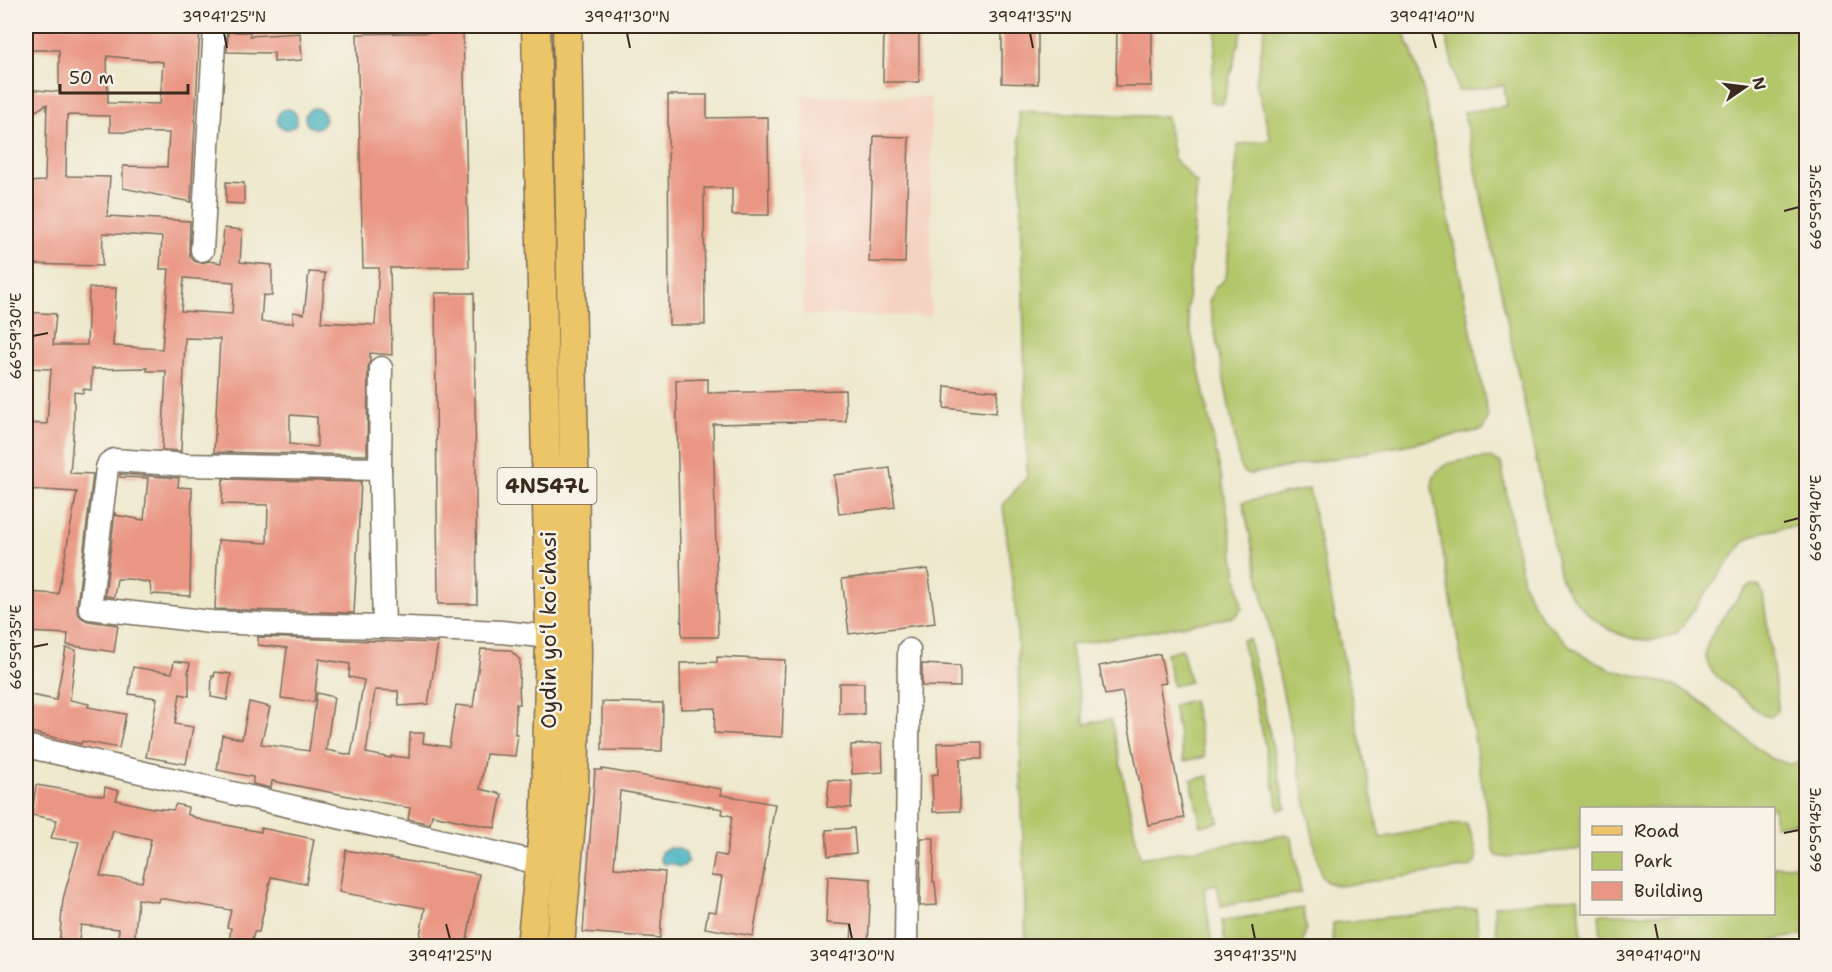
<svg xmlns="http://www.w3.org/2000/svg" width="1832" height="972" font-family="'Shantell Sans',sans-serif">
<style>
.built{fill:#f5d3c2}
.green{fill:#b2c66a;stroke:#767844;stroke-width:1.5}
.water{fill:#44b2c0;stroke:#406e6f;stroke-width:1.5}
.building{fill:#ea9684;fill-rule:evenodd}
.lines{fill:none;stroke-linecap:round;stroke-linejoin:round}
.minor-casing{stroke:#7a6c5b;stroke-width:25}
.major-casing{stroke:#7a6c5b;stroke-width:31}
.minor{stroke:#fff;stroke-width:22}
.major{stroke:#edc569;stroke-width:28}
.ticks{fill:none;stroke:#3b2a1e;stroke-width:2}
.labels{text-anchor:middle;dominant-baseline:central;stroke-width:5;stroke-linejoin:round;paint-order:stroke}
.shield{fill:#f7f3e8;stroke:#73665b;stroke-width:1.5}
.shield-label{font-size:21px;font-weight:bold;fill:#3b2a1e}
.street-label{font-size:22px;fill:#3b2a1e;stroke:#f7f3e8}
.neatline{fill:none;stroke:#3b2a1e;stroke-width:2}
.ticks-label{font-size:15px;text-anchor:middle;fill:#3b2a1e}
</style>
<rect width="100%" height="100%" fill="#f7f3e8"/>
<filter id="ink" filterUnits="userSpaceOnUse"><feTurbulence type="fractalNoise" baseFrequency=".0167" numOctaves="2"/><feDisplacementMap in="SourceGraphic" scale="12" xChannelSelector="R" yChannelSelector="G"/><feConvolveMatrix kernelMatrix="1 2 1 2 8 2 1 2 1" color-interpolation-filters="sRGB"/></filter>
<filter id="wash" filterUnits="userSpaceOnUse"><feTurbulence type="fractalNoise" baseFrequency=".008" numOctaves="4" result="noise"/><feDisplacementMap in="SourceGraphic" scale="24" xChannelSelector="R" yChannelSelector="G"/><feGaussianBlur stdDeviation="1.35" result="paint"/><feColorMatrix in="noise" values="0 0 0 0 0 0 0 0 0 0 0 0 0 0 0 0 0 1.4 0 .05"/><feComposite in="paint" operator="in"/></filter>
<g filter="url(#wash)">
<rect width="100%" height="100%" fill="#eee8cd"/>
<path class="built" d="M803,96L931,97V316L803,315Z"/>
<g class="green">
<path d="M1217,26H1243L1223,104L1210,102Z"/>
<path d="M1265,26H1401L1413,55L1424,93L1488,417L1483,430L1251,474L1245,473L1241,469L1209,302L1214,289L1226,278L1238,145L1271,140L1256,82Z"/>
<path d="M1444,26H1660L1676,34L1700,35L1765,26L1767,33L1806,27V525C1785,529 1758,528 1742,544L1677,633C1631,656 1580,618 1560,577L1464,112L1507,106L1504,85L1458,91Z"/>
<path d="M1019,111L1167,117L1174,158L1197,184L1187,313L1223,485L1242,608L1237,615L1233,617L1070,645L1085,724L1111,719L1140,858L1286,835L1292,838L1301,893L1221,906L1217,884L1204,887L1212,946H1026L1017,623L1003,505L1027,477Z"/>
<path d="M1490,457L1501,463L1523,582L1531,600L1541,617L1571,647L1590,659L1610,669L1673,685L1692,695L1770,758L1789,764L1806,762V821L1774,826V808H1582L1581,849L1505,857L1497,856L1493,849L1432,487C1433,457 1468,461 1490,457Z"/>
<path d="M1309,489L1380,838L1457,824H1466C1471,830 1478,852 1476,860C1475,864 1473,865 1469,867L1339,886L1327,882L1321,875L1243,502Z"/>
<path d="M1754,585L1760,587L1763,594L1778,705L1776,713L1770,717L1763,715L1713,673C1709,667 1706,662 1706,655C1704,635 1735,603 1747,587Z"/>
<path d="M1249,639L1286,808L1279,810L1242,640Z"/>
<path d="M1182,649L1190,682L1173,686L1166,653Z"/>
<path d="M1193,700L1205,757L1184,761L1173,705Z"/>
<path d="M1208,776L1219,822L1201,826L1191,780Z"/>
<path d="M1806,864V934L1744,946H1602L1599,914H1774V867Z"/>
<path d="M1578,897L1583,946H1498L1494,906Z"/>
<path d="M1303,908L1306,929L1302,946H1213L1225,944L1222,921Z"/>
<path d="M1476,908L1479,946H1332L1333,923Z"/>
</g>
<g class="water">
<circle cx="315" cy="118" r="10"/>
<circle cx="287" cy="119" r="10"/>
<path d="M669,848H678L686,853L688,862L684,866L679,867L674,864H663L660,859L661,852Z"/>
</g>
<g id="blocks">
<g class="building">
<path d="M26,26H108V29L170,31L171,26H200L191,202L123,188V166L167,167L169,133L110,132V116L67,115L66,176L110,177L107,216L190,221L189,249L190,256L194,261L201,263L209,261L221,263L224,228L242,230L240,262L272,265V296L263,295L261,322L293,323V312L304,314L309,272L325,273L321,322L375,325L379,268H363L357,34L463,32L469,267L390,268L392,355L370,353V360L368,368L367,455L214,452L220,339L185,338L181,451L162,450L166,371H147V368L92,369L91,390L83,389V393L74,392V425L70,473L93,474L77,606V613L82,618L88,621L118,625L114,652L67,645L68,634L26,632V592L58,594L77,492L26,489V476H29L31,438H26V423L47,424L51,369L26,368V312L56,314L53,345H87L89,288H116L113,346L162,349L169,269H160L162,237L103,233L102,266L26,264V182L45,181L47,104L26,117V89L59,92V50H26ZM107,56L163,62L160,104L108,103ZM184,278L234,282L232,314L181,311ZM290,415L317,417V447L290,444Z"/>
<path d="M884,26H919V82H883Z"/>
<path d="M1002,26H1038V84L1002,83Z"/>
<path d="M1117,26H1152V86H1116Z"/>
<path d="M228,32H250V36L300,33L302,60L274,62V53L227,52Z"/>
<path d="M668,95H707V118L768,117L769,215H732V188H704L705,325H669Z"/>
<path d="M874,136L909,137L905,263L869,262Z"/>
<path d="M226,182L244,183V204L226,203Z"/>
<path d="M435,293H474L477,604H438Z"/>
<path d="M708,379V393L845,390L846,421L713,424L718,637H682L676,380Z"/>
<path d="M945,386L998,391L996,413L944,408Z"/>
<path d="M890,468L895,507L839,514L834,475Z"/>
<path d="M120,474L179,478L178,487L192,488L190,596L151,594L150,583L130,579H117L114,597L105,596L115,512V515L144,520L148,478L120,477Z"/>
<path d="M223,479L361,482L354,613L215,609L218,540L267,543L268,505L222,504Z"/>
<path d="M928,569L935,623L849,634L842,579Z"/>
<path d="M258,637L438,643L428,704L399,706L398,691L375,690L366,753L391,758V756L409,758L410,733H424L423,743L449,747L456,705L473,707L481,649L510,650L520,660L519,685L520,704H516L515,734H518L515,756L486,754L480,789L502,794L495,828L432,815L430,824L426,823L408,819L410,808L272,781L271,788L253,784V777L217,770L222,735L242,739L249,702L270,707L261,744L309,751L317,693L334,697L326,750L351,755L364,680L349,677L350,664L319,659L314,702L281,698L287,648L258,645Z"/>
<path d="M66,648L76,650L70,700L89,704L88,707L126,714L119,748L82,741L81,744L26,731V694L56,700Z"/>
<path d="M1160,654L1166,683L1159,684L1184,818L1148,825L1122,692L1105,695L1099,666Z"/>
<path d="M717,657L785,660L782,737L714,733L715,708L681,709L680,663L717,662Z"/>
<path d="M174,661L190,663L188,673H189V696L180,694L175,724L193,727L186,764L146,757L157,698L129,694L133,667L172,673Z"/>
<path d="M922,664L960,666V687L922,686Z"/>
<path d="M215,672L231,674L227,700L211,697L212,676L214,677Z"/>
<rect x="839" y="683" width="25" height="31"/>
<path d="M602,702L663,703L662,751L602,750Z"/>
<path d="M982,742V759H960V811L933,812L932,775L938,774L937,743Z"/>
<path d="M882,743L883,772L852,774L851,745Z"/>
<path d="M602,769L722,789L721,795L775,804L753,936L705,928L708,911L716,912L722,877L711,876L715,854L726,856L732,816L722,814L723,809L620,791L614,868L665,872L660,938L583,932L595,770H602Z"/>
<path d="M829,780L852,781L851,808L827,807Z"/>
<path d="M36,785L104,796L105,787L119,791L116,800L152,808L173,810L176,804L188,807L187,814L201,820L261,832V828L314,839L306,884L271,877L259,932H254L251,946L229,945L231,928L227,927L231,910L159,898L158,902L138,899L134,946H117L119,929L81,925L78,946H59L63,899L79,842L51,838L57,820L32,815ZM113,831L151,839L142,882L100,876Z"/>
<path d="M854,828L856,853L828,856L826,830Z"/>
<path d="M921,838H934L933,882H935L937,905L920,906Z"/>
<path d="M346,850L479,874L466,946H418L425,908L339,892Z"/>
<path d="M828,876L871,879L868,946H851L852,925L826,923Z"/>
</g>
</g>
</g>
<g filter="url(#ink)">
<use href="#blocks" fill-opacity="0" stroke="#7a6c5b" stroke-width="1.5"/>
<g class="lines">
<g class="minor-casing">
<g id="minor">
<path d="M202,250L215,26"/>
<path d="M381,368L380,469L384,627L501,632L550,637"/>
<path d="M380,469L187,465L114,460L109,463L107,468L90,608L211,622L288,625L384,627"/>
<path d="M26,746L540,863"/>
<path d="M906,946L909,650"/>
</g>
</g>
<g class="major-casing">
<g id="major">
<path d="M531,946L546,804L550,637L536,26"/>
<path d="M560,946L574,789L577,654L567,26"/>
</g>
</g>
<use href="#minor" class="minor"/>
<use href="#major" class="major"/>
</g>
</g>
<path class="ticks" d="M224,33L227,48M627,33L630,48M1030,33L1033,48M1432,33L1436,48M1784,211L1799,207M33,336L48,333M1784,522L1799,518M33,647L48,644M1784,833L1799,830M446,924L450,939M849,924L852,939M1252,924L1255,939M1655,924L1658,939"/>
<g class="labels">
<rect class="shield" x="497.5" y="468" width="99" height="36" rx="4.5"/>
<g class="shield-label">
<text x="547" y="486">4N547L</text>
</g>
<g class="street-label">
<text transform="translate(548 630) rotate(-90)">Oydin yoʻl koʻchasi</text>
</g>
</g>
<rect width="1832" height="972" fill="none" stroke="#f7f3e8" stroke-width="66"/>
<rect x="1580" y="807" width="195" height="108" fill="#f7f3e8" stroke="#aca397" stroke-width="1.5"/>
<rect x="1592" y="826" width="30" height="9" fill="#edc569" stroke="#aca397" stroke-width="1.5"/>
<text x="1634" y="837" font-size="18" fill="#3b2a1e">Road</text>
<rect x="1592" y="852" width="30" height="18" fill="#b2c66a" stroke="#aca397" stroke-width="1.5"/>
<text x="1634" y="867" font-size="18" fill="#3b2a1e">Park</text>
<rect x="1592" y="882" width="30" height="18" fill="#ea9684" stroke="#aca397" stroke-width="1.5"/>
<text x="1634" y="897" font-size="18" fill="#3b2a1e">Building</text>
<g transform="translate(1745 87) rotate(76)" stroke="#f7f3e8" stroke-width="4.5" paint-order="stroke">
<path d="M0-4.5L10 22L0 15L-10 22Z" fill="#3b2a1e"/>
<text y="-9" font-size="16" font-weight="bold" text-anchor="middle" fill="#3b2a1e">N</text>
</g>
<path d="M60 84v9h128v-9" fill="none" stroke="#3b2a1e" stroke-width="3"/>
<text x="69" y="84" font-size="18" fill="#3b2a1e" stroke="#f7f3e8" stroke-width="4.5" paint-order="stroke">50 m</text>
<rect x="33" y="33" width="1766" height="906" class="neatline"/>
<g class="ticks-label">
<text x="224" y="22">39°41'25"N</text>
<text x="627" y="22">39°41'30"N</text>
<text x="1030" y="22">39°41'35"N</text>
<text x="1432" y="22">39°41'40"N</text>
<text transform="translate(1816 207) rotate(-90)" y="5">66°59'35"E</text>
<text transform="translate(16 336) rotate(-90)" y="5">66°59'30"E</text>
<text transform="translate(1816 518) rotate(-90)" y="5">66°59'40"E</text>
<text transform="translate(16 647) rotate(-90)" y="5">66°59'35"E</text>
<text transform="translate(1816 830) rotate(-90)" y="5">66°59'45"E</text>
<text x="450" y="961">39°41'25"N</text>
<text x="852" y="961">39°41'30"N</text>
<text x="1255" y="961">39°41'35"N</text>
<text x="1658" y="961">39°41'40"N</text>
</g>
</svg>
